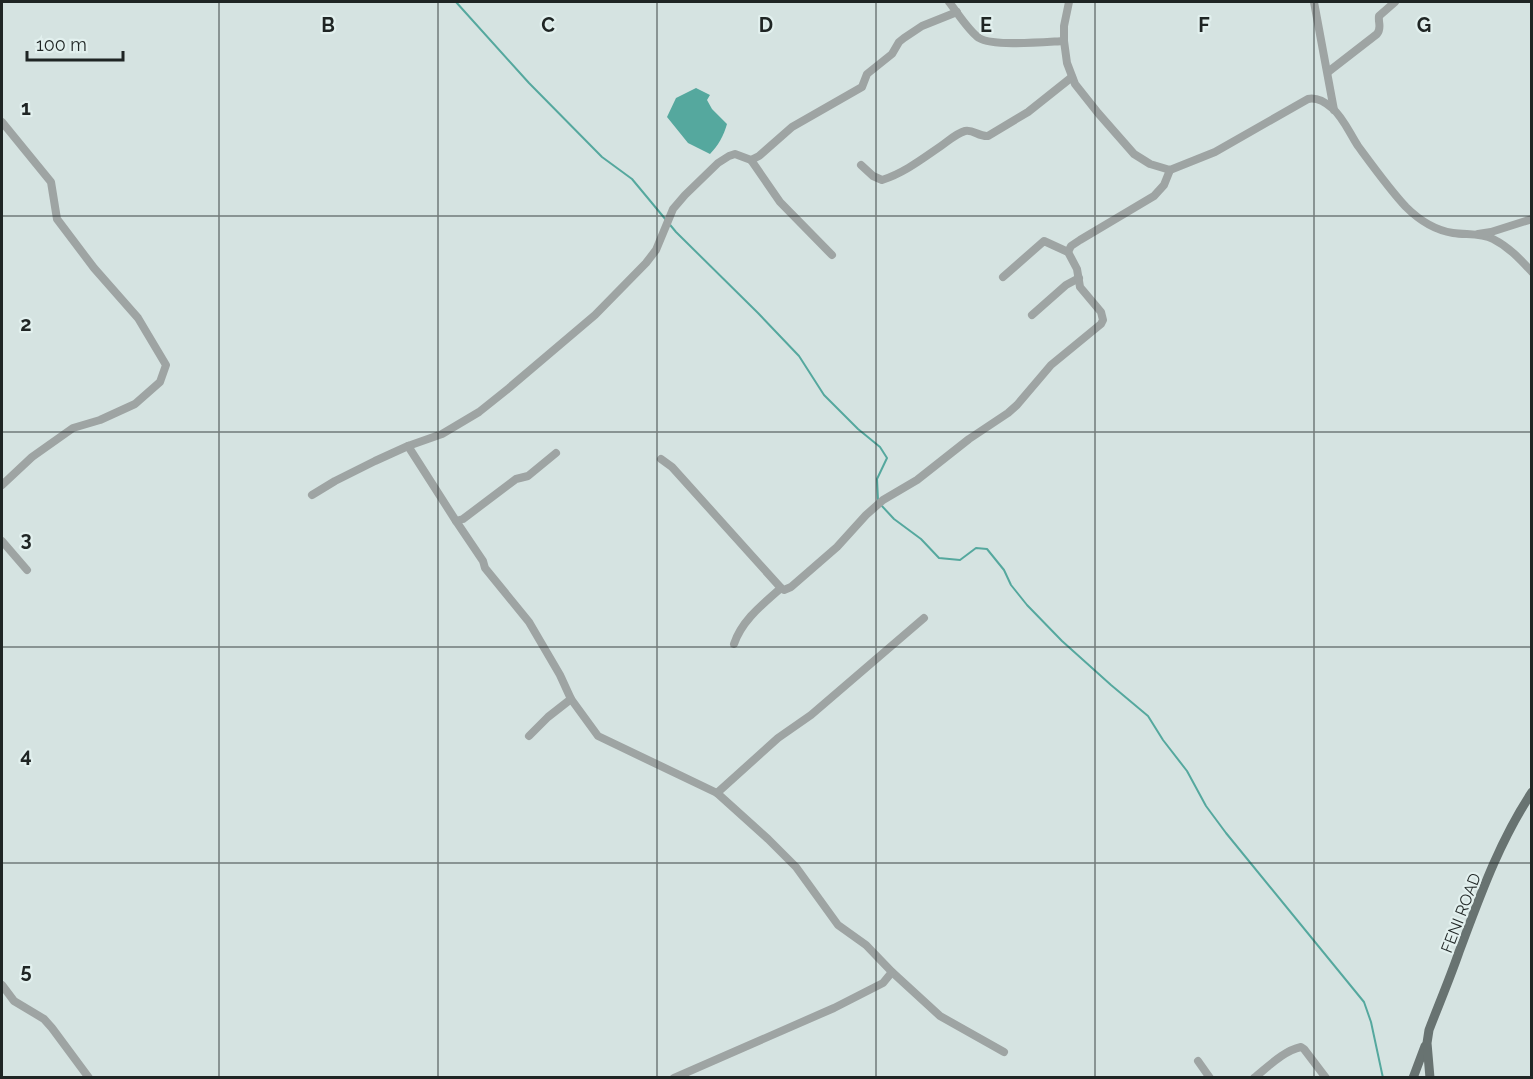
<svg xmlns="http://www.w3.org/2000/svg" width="1533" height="1079" font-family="Raleway,sans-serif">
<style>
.water{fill:#55a89e}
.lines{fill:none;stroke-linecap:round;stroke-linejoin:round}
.stream{stroke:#55a89e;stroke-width:2}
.minor{stroke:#9ea4a3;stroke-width:8}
.major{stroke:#687371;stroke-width:9}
.grid{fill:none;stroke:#1f2524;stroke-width:1.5;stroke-opacity:0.55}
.labels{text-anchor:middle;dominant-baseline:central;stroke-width:4.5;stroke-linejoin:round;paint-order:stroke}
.street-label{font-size:16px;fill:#1f2524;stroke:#e2f0ee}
.grid-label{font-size:20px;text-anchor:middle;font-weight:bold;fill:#1f2524;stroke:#e2f0ee;stroke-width:4.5;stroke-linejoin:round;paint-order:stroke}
</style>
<rect width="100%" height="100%" fill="#d5e3e1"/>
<path class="water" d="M696,88L710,95L707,100L712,109L727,124C724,135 718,146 710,154L688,143L667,117L676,98Z"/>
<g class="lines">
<g class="stream">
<path d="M456,2L529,83L602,157L632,179L676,232L758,313L799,356L824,395L858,429L880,447L887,458L877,479L878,500"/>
<path d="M881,505L894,519L921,539L939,558L960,560L976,548L987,549L1004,570L1011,585L1027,605L1062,641L1111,685L1148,716L1163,740L1187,771L1206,806L1226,833L1364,1002L1371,1022L1383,1078"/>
</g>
<g class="minor">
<path d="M949,2C957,12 968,30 979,38C993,47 1045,42 1064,41"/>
<path d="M1069,2L1064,26V41L1067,63L1075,84L1098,113L1134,154L1150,164L1170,170L1215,152L1308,99C1317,97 1325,102 1332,108C1343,117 1350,134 1358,146C1372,165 1390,190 1406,207C1419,220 1434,230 1453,233C1467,235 1481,233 1493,239C1509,247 1520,259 1532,272"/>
<path d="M1314,2L1334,110"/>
<path d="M1328,72L1377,34C1382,28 1378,23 1379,16L1395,2"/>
<path d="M2,122L51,182L57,219L94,268L138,318L166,365L160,382L135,404L100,420L73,428L32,457L2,485"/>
<path d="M751,160L780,202L832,255"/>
<path d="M861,165L873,176L882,180C904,173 922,159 941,146C948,141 957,133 965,131C973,129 979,137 988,136L1028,112L1072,77"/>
<path d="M1478,234L1491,232L1532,219"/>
<path d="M1068,252L1071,246L1080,240L1154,196L1164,185L1170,170"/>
<path d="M1032,315L1066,285L1079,278"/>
<path d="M408,446L456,521L463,519L516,479L528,476L556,453"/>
<path d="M661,459L672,467L781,588L784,590L791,587L837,547L866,515L883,500L917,480L969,439L1008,413L1017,405L1051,365L1101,324L1103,320L1101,312L1080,287L1077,269L1068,252L1044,241L1003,277"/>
<path d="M312,495L335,481L375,461L408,446L442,434L479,412L509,388L595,315L646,263L656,250L673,209L685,195L718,163L729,156L735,154L751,160L759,156L792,127L862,87L867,74L892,54L899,42L904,38L922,26L957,12"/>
<path d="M456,521L483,561L485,568L529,622L560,675L571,699L598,736L717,793L768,839L796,867L838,925L866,945L892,972L940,1016L1004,1052"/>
<path d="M2,541L27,570"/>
<path d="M734,644C742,620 763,604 781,588"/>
<path d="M529,736L548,717L571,699"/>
<path d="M717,793L778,738L811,715L924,618"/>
<path d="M2,985L14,1001L44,1019L52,1028L89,1078"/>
<path d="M1198,1061L1210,1078"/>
<path d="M674,1078L834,1008L883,983L892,972"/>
<path d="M1254,1078C1268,1067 1283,1051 1301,1047L1304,1049L1326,1078"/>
</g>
<g class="major">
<path d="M1413,1078L1425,1046"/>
<path d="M1430,1078L1427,1043L1429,1030C1439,1004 1450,978 1459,952C1480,896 1499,842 1532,792"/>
</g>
</g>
<path class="grid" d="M219,2V1078M438,2V1078M657,2V1078M876,2V1078M1095,2V1078M1314,2V1078M2,216H1532M2,432H1532M2,647H1532M2,863H1532"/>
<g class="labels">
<g class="street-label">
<text transform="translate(1461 913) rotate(-69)">FENI ROAD</text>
</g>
</g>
<g class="grid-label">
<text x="328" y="32">B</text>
<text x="548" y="32">C</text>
<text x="766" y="32">D</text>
<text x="986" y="32">E</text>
<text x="1204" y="32">F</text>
<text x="1424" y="32">G</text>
<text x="26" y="115">1</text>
<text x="26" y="331">2</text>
<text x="26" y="546">3</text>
<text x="26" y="762">4</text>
<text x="26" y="978">5</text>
</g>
<rect width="1533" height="1079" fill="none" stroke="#1f2524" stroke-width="6"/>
<path d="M27 51v9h96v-9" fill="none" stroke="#1f2524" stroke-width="3"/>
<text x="36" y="51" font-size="18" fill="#1f2524" stroke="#e2f0ee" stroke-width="4.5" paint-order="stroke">100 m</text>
</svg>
